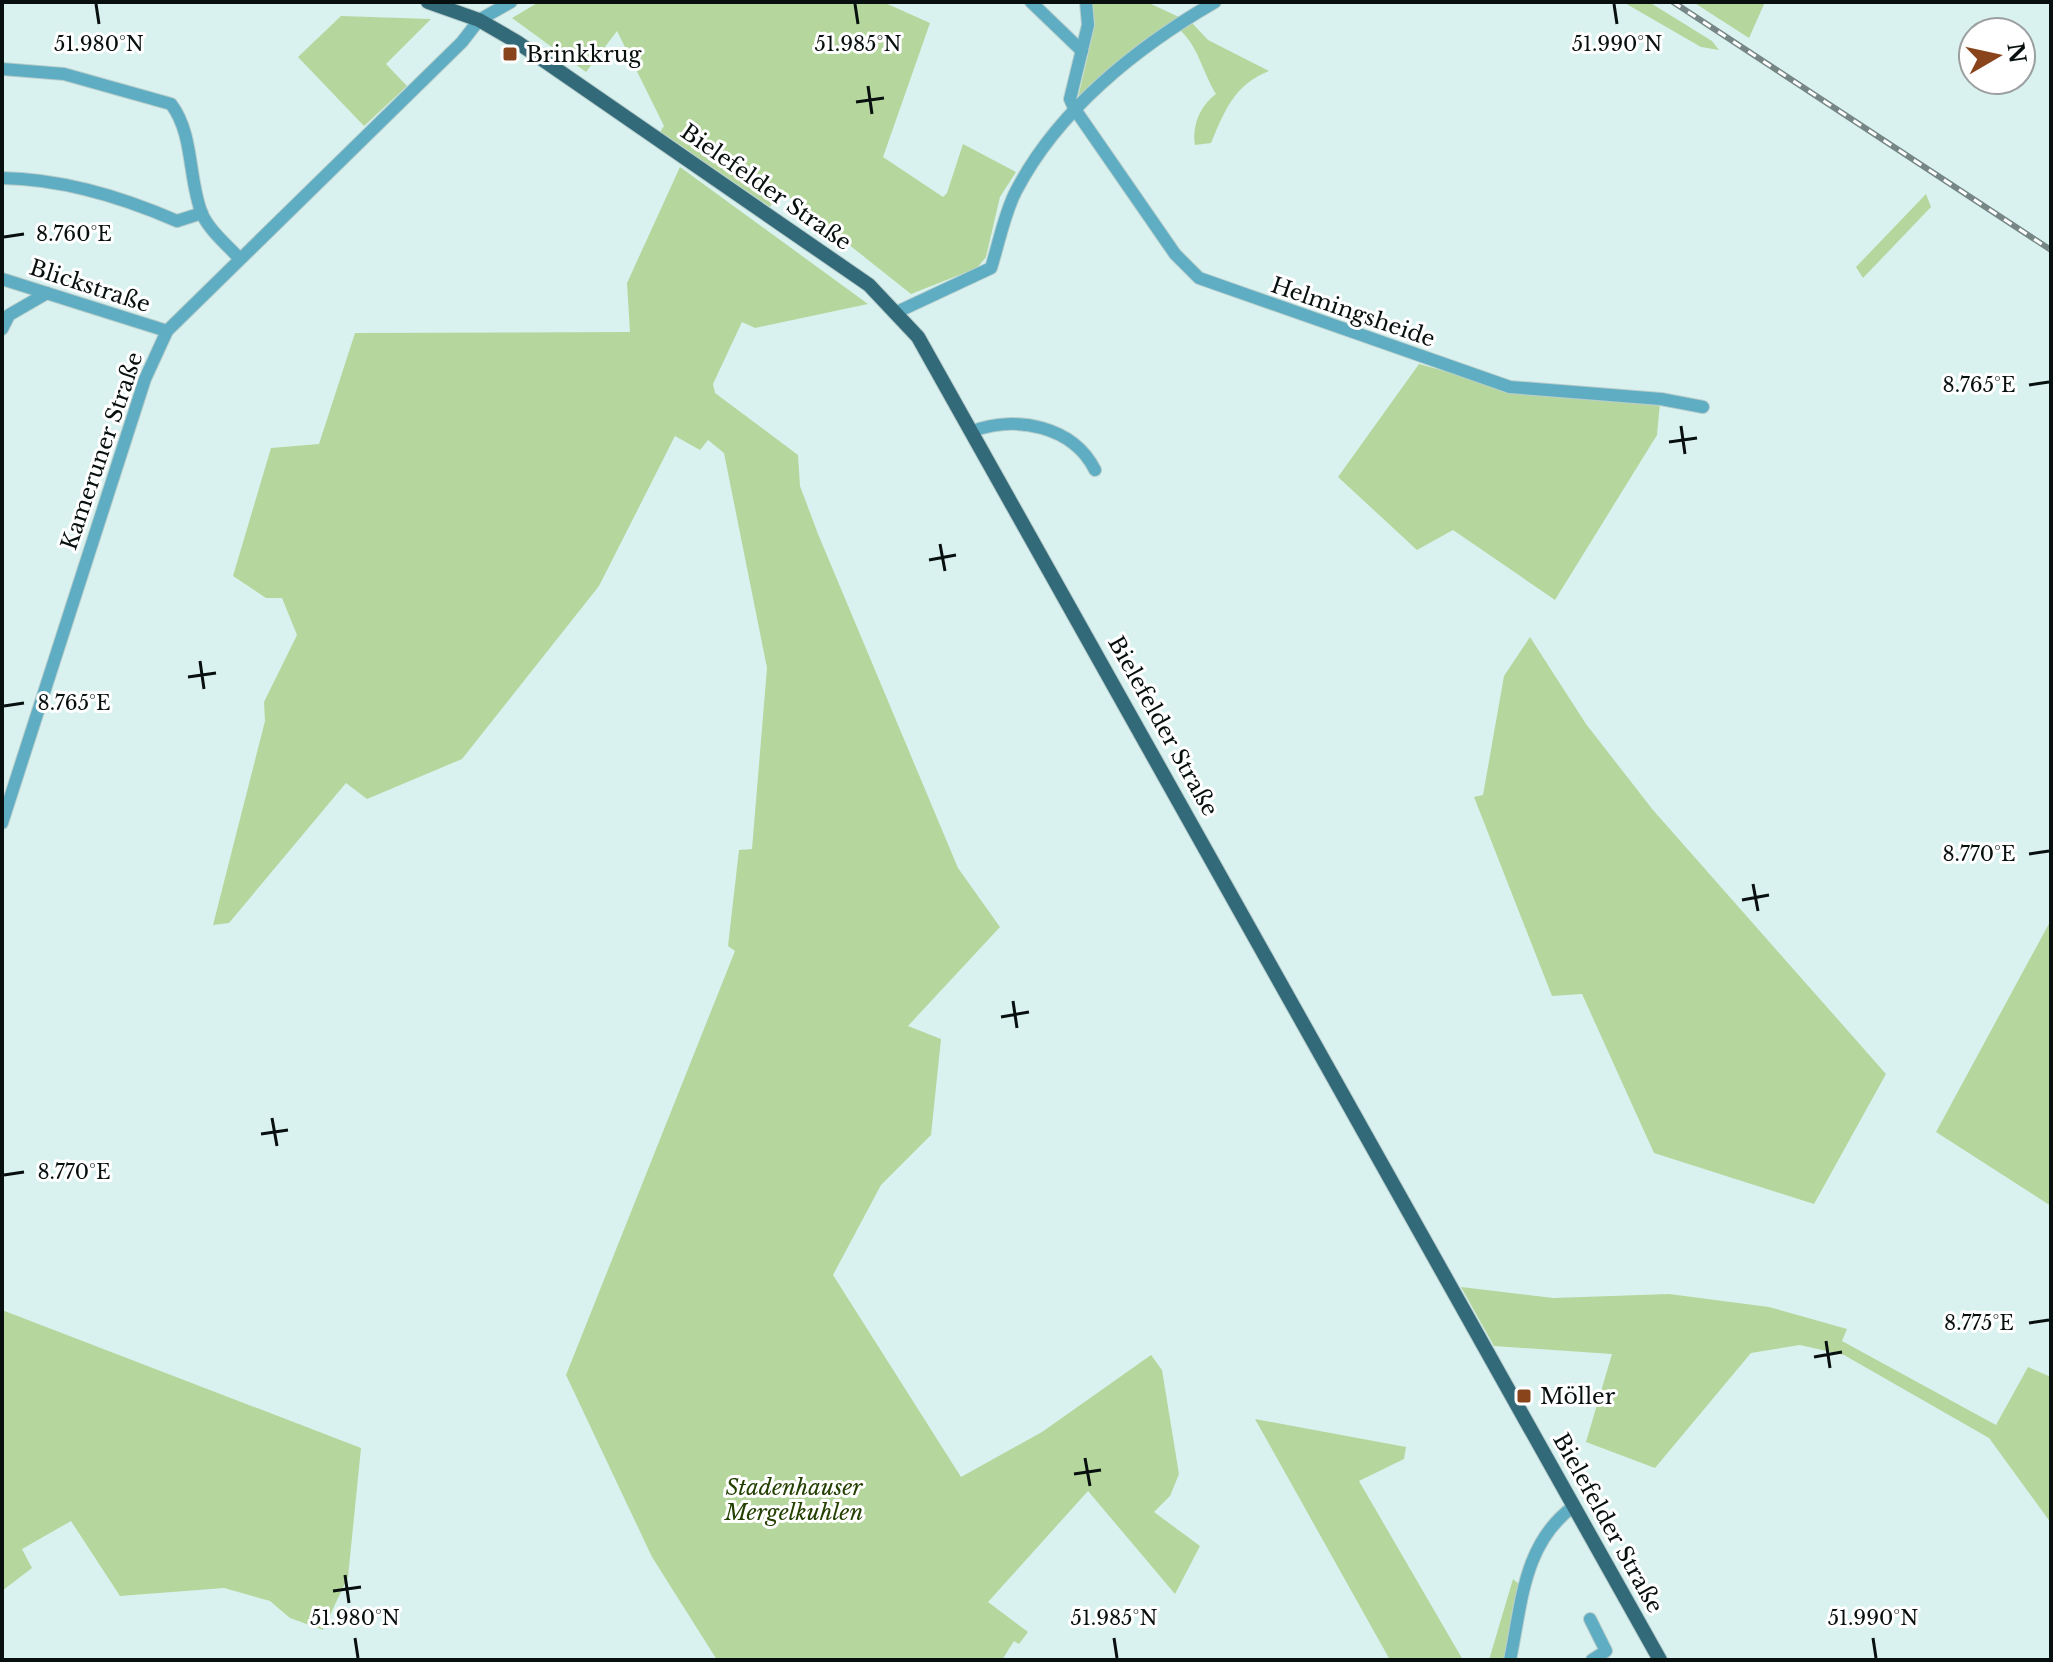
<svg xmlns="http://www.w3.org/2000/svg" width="2053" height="1662" font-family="'Libre Baskerville',serif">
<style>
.green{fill:#b5d79d}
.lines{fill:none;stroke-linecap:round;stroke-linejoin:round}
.stream{stroke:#65b4f6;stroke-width:3}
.minor-casing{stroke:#b8cecc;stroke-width:14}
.major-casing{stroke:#b8cecc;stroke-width:16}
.minor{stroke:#5fadc2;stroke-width:12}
.major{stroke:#336a79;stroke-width:14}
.rail-casing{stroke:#768786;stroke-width:6}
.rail{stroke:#fff;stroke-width:3;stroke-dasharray:9;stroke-linecap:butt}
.ticks{fill:none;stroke:#08100f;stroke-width:3}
.poi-dot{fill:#8a441c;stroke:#fff;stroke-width:3}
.labels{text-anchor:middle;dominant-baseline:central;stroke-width:6;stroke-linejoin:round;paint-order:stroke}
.poi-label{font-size:22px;fill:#08100f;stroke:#fff;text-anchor:start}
.street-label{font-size:22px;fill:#08100f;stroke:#fff}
.park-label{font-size:22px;font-style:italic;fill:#234001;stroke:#fff}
.ticks-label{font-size:20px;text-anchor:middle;fill:#08100f;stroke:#fff;stroke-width:6;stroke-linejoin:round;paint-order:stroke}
</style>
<rect width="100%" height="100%" fill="#d9f2f0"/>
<g class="green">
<path d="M539,2H883L930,23L883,157L943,197L947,193L963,144L1016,172L1000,197L986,257L977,268L911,294L780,190L770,207L660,132L664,126L617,31L586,72L512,18Z"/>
<path d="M1092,2H1147L1181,18L1077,102L1095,25Z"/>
<path d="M1623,2H1649L1712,41L1719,50L1701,47Z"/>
<path d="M1693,2H1765L1749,38Z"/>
<path d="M341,16L431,19L386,64L407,86L364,126L298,57Z"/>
<path d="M1192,23L1208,40L1269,71C1234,85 1225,110 1211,143L1195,145C1192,125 1200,106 1216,94C1202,71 1199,48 1180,30Z"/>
<path d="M680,167L868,304L755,328L742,322L713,384L715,393L798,455L800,486L818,534L958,868L1000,927L908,1026L941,1039L931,1135L881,1185L833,1275L961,1477L1042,1432L1151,1355L1162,1370L1179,1474L1170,1496L1154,1512L1200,1546L1175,1594L1088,1491L988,1602L1028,1632L1019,1644L1014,1641L1002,1660H717L652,1557L566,1375L735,951L728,946L739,850L752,849L767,668L724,453L708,440L700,450L675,436L599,586L462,759L367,799L346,783L229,923L213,925L265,721L264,702L297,635L282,598H266L233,576L271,448L319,444L355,333L630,332L627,283Z"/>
<path d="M1926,194L1931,207L1863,278L1856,267Z"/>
<path d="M1419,364L1510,389L1660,403L1657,435L1555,600L1453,530L1417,550L1338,477Z"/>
<path d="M1530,637L1586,724L1653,810L1886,1074L1814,1204L1654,1153L1582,994L1552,996L1474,797L1483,795L1504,676Z"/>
<path d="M2051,920V1206L1936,1132Z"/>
<path d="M1461,1287L1553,1298L1669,1294L1769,1307L1847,1329L1842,1341L1996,1425L2028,1367L2051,1377V1523L1989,1438L1844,1355L1800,1345L1751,1353L1655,1468L1586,1442L1612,1354L1494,1346Z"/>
<path d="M2,1310L361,1448L348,1577L323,1630L290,1618L270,1601L224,1588L120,1596L71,1521L22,1549L32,1568L2,1591Z"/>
<path d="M1255,1419L1406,1447L1404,1459L1359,1481L1463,1660H1390Z"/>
<path d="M1513,1579L1520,1585L1506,1660H1489Z"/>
</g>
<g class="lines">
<path class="stream" d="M200,2H211"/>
<g class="minor-casing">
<g id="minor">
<path d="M1031,2L1082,51"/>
<path d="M1086,2L1088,25L1070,99L1074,108L1175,254L1199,278L1510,387L1661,399L1703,407"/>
<path d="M2,69L64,74L171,104C194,134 188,179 202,214C210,231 226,244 239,258"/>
<path d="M2,178C62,179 122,197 177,221L202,213"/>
<path d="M2,279L167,331"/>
<path d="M897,312L991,268C999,243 1004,214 1016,191C1058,110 1137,47 1215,2"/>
<path d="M2,329L9,315L47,293"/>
<path d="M973,431C1016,415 1073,426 1095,470"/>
<path d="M2,823L145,379L167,331L462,42L479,20L511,2"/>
<path d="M1590,1619L1606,1651L1592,1660"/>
<path d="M1510,1660C1522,1603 1523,1543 1574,1506"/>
</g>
</g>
<g class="major-casing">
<path id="major" d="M428,2L479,20L517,42L869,285L918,337L1660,1660"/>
</g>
<use href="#minor" class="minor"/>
<use href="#major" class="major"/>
<g class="rail-casing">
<path id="rail" d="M1673,2L2051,250"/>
</g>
<use href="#rail" class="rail"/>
</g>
<path class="ticks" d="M96,4L99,24M855,4L858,24M1614,4L1617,24M868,86L872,114M856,102L884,98M4,237L24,234M2029,385L2049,382M1681,426L1685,454M1669,442L1697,438M940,544L945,571M929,560L956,555M200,661L204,689M188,677L216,673M4,706L24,703M2029,854L2049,851M1753,884L1758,911M1742,900L1769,895M1013,1001L1017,1028M1001,1017L1029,1012M272,1118L277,1146M261,1134L288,1130M4,1175L24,1172M2029,1323L2049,1320M1826,1341L1830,1368M1814,1357L1842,1352M1085,1458L1090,1486M1074,1474L1101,1470M345,1575L349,1603M333,1591L361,1587M355,1638L358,1658M1114,1638L1117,1658M1873,1638L1876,1658"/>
<g class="poi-dot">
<rect x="502" y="46" width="16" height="16" rx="4"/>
<rect x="1516" y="1388" width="16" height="16" rx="4"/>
</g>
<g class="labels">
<g class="poi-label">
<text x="526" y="54">Brinkkrug</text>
<text x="1540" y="1396">Möller</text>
</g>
<g class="street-label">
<text transform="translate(766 187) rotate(35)">Bielefelder Straße</text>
<text transform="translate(90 286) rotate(18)">Blickstraße</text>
<text transform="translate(1353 312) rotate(19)">Helmingsheide</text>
<text transform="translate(102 451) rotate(-71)">Kameruner Straße</text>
<text transform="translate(1163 726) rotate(61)">Bielefelder Straße</text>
<text transform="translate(1608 1523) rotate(61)">Bielefelder Straße</text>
</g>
<g class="park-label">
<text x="794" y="1487">Stadenhauser<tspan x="794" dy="25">Mergelkuhlen</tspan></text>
</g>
</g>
<g class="ticks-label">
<text x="99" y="51">51.980°N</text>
<text x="858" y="51">51.985°N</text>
<text x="1617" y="51">51.990°N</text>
<text x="74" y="241">8.760°E</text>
<text x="1979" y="392">8.765°E</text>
<text x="74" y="710">8.765°E</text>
<text x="1979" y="861">8.770°E</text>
<text x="74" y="1179">8.770°E</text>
<text x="1979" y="1330">8.775°E</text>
<text x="355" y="1625">51.980°N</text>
<text x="1114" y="1625">51.985°N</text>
<text x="1873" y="1625">51.990°N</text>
</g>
<rect width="2053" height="1662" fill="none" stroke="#08100f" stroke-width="8"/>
<g transform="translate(1997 56) rotate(81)"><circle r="38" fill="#ffffff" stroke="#9c9f9f" stroke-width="2"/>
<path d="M0-6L14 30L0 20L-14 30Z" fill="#8a441c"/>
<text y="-12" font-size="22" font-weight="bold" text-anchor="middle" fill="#08100f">N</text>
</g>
</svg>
